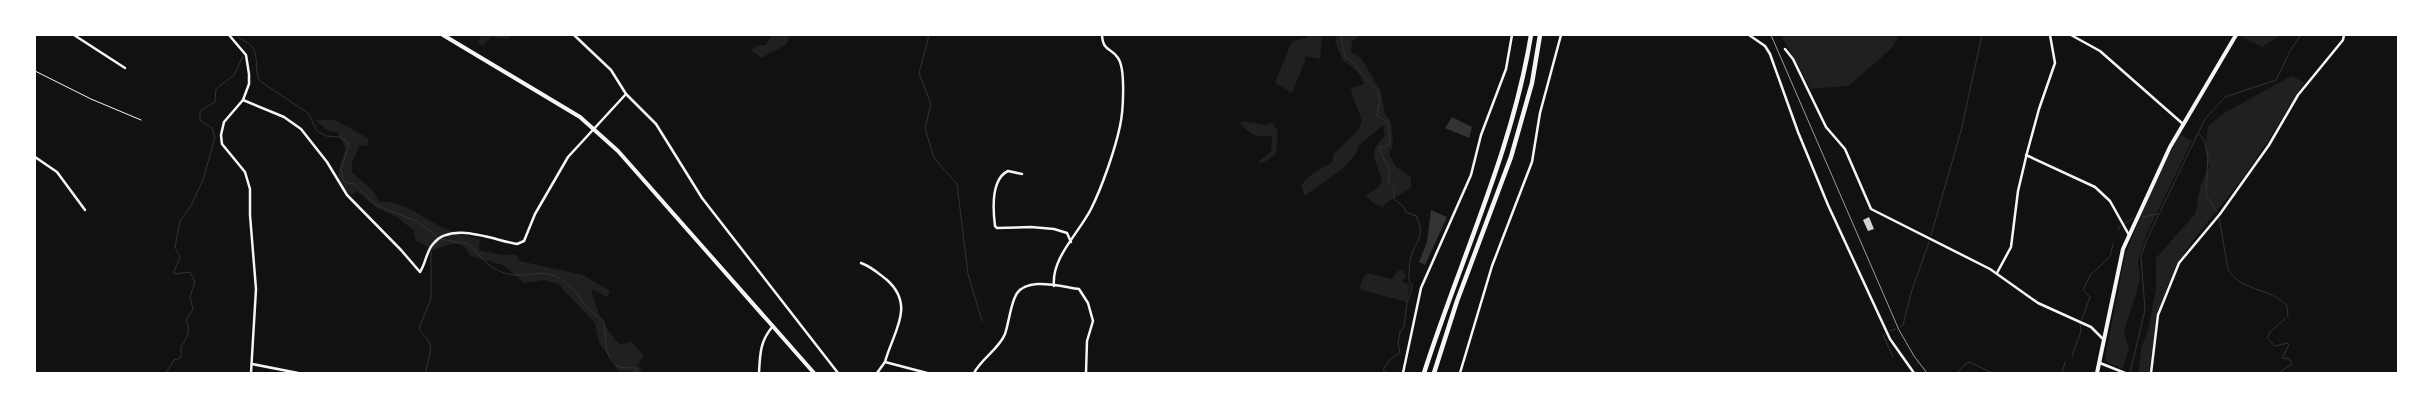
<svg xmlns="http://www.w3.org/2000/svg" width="2433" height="408" font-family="Karla,sans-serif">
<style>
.green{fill:#202020}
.water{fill:#333}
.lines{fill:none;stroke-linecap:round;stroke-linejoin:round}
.stream{stroke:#333;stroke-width:1}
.building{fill:#d3d3d3}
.service{stroke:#f5f5f5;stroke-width:1}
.minor{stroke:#f5f5f5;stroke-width:2.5}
.tertiary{stroke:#f5f5f5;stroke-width:4}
.secondary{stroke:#f5f5f5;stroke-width:4}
.primary{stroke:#f5f5f5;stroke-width:4.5}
.rail{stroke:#9a9a9a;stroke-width:1}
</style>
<rect width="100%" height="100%" fill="#111"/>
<g class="green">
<path d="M483,35H512L508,39L492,37L482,46L477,41Z"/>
<path d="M772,35H796L789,37L786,45L761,58L751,50L759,45H765Z"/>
<path d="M1308,35H1322L1320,59L1305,56V61L1292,93L1275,83L1292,41L1306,38Z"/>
<path d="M1337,35H1361L1352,41L1351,52L1360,57L1381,91L1385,115L1390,120L1392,129L1393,145L1389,154L1396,167L1411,177V188L1389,201L1382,207L1373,203L1366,196L1379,186L1382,180L1374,158L1375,147L1385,135L1383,125L1359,145C1355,166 1321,182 1305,196L1301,185L1313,173L1333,162V155C1340,146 1363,131 1361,119C1359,108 1352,100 1351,88L1364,84C1362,76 1352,65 1344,62L1335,42Z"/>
<path d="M1781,35H1899L1892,48L1848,86L1811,89Z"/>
<path d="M2238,35H2281L2262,47Z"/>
<path d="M2291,76L2304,82L2271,136L2243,178L2191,243L2175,267L2157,313L2149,373H2138L2142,346L2148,330L2156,289V258L2195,214L2200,187L2209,167L2205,148L2208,126L2226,112Z"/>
<path d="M315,120H335L368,138L369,146L360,145L352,162V172L373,191L380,202C402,200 420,216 438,225C451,232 465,236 480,239L479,250L502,255H516L520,261L583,275L610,291L608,297L591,289C596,310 605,331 621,345L631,341L644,356L638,365L643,373L618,371L613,361L599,343L595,323L558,284L544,280L524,283L503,265L470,256C463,238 449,244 435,250L416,241L414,231L397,217L378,209L357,191L352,195C332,179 338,170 346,149L338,133L327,130Z"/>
<path d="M1243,121L1266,125L1271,122L1278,131L1276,154L1261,164L1258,162L1271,152L1272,136C1252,137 1256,137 1240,124Z"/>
<path d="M2180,134L2192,141L2147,233L2138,261L2140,280L2124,332L2129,349L2122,369L2109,363L2105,358L2125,255L2151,192Z"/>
<path d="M1402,269L1406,276L1402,282L1410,285L1407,302L1361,290L1360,286L1366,273L1392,279L1397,272Z"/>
</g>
<g class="water">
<path d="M1452,117L1472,127L1469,138L1445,128Z"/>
<path d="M1431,210L1447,217L1425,265L1419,262L1427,242Z"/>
</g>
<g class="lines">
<g class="stream">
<path d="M236,35C241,40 249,42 253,48C259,58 254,72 260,81L308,113L317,131L326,136L340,137L349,143L341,170L344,182L355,184L376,205L416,221L438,237"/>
<path d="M929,35L919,73L931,104L925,128L934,158L957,184L968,274L982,321"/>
<path d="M1341,35L1345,57C1354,61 1356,67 1362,74C1377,91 1383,90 1377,116L1388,122L1390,144L1379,148L1390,171L1388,182L1394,187V199L1403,206L1406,212L1416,216C1425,235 1419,236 1412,253C1409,260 1409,272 1409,281L1412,285L1411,292L1407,302L1404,327L1400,332L1398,343L1400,353L1390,359L1383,370L1388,373"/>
<path d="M2199,134L2204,140L2208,155L2206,195L2217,212"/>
<path d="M2142,217L2158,214"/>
<path d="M2219,218L2228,269C2241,292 2270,287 2287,306L2288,316L2270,332L2267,338L2275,346L2287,343L2289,345L2282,358L2290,359L2292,364L2279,373"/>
<path d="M2124,224L2133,218"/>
<path d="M2118,230L2120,226"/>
<path d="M1931,235L1961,131L1982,35"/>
<path d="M440,239L469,244C483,259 493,274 516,275C530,276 542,270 555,276C572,284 584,305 597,317L604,321C607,336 602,359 619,367C624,369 631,367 636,368L639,373"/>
<path d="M2082,319L2090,297L2083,290L2091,274L2110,257L2113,244"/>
<path d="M1900,327L1903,325L1912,290L1929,242"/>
<path d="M1890,331L1896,329"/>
<path d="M1885,334L1883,335L1893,357"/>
<path d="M2072,356L2081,331L2080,323"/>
<path d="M166,373L174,360L181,358V346C187,340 191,329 186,320L193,309L190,297L195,282L190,272L174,274V272L180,257L175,247L180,221L191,206L203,180L215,137L212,128L200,120V111L215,102L216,89L234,75L243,56"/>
<path d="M426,373C426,364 432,354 430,345C429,338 421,335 419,328L431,299V252L440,240"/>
<path d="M1957,373L1964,365L1969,362L1993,373"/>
<path d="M2062,373L2065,362"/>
<path d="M2130,373L2145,310L2141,257L2146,241L2205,119L2225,97L2276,80L2291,49L2301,35"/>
</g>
</g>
<path class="building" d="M1869,217L1874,229L1868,231L1863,220Z"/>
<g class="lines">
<path class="service" d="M35,71L91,99L141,120"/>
<g class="minor">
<path d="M74,35L125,68"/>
<path d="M229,35L246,55L249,74V84L243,100L224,122L221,135L222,144L245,172L250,189V215L256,289L251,373"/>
<path d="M574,35L611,70L626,94L656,124L702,198L838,373"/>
<path d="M1749,35L1765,46L1770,54L1798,132L1828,205L1890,339L1914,373"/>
<path d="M2071,35L2100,51L2183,124"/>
<path d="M1785,49L1793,59L1826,127L1845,149L1871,209L1990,269L2038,303L2091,327L2103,339"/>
<path d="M243,100L284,117L301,129L327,162L347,195L401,250L420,272C426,263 426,252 433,244C451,221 493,240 517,244L524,241L535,214L568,157L626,94"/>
<path d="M2026,155L2095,187L2110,201L2129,235"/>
<path d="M35,157L57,172L85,210"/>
<path d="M1022,174L1008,171C991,179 993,210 995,226L997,228L1031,227L1054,229L1067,233L1071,242"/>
<path d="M861,263C872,267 878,273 887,280C916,306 893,332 885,362"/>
<path d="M1997,273L2011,247L2018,191L2027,153L2039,109L2055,63L2050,35"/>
<path d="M1054,286C1051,258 1079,233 1091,209C1102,187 1115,150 1120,126C1123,113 1126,69 1118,58C1111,47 1103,52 1102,35"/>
<path d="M2100,363L2125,373"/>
<path d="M252,364L298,373"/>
<path d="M759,373C760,354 760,341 773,326"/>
<path d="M877,373L885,362L927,373"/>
<path d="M974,373C982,358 999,349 1005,334C1009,322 1010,308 1015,297C1024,275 1062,287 1079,289L1088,303L1093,321L1087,341L1086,373"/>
<path d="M1403,373L1421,288L1471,175L1481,135L1506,69L1512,35"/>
<path d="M1460,373L1492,266L1532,162L1540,113L1561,35"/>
<path d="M2151,373L2158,315L2179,263L2220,214L2269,145L2298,95L2343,40L2344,35"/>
</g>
<path class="tertiary" d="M2097,373L2123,249L2170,147L2236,35"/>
<path class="secondary" d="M443,35L580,117L618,151L814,373"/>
<g class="primary">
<path d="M1424,373C1460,260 1512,152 1531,35"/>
<path d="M1434,373L1457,301L1511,157L1532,83L1540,35"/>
</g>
<path class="rail" d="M1771,35L1899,330L1914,356L1927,373"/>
</g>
<rect width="2433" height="408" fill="none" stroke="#ffffff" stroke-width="72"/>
</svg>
